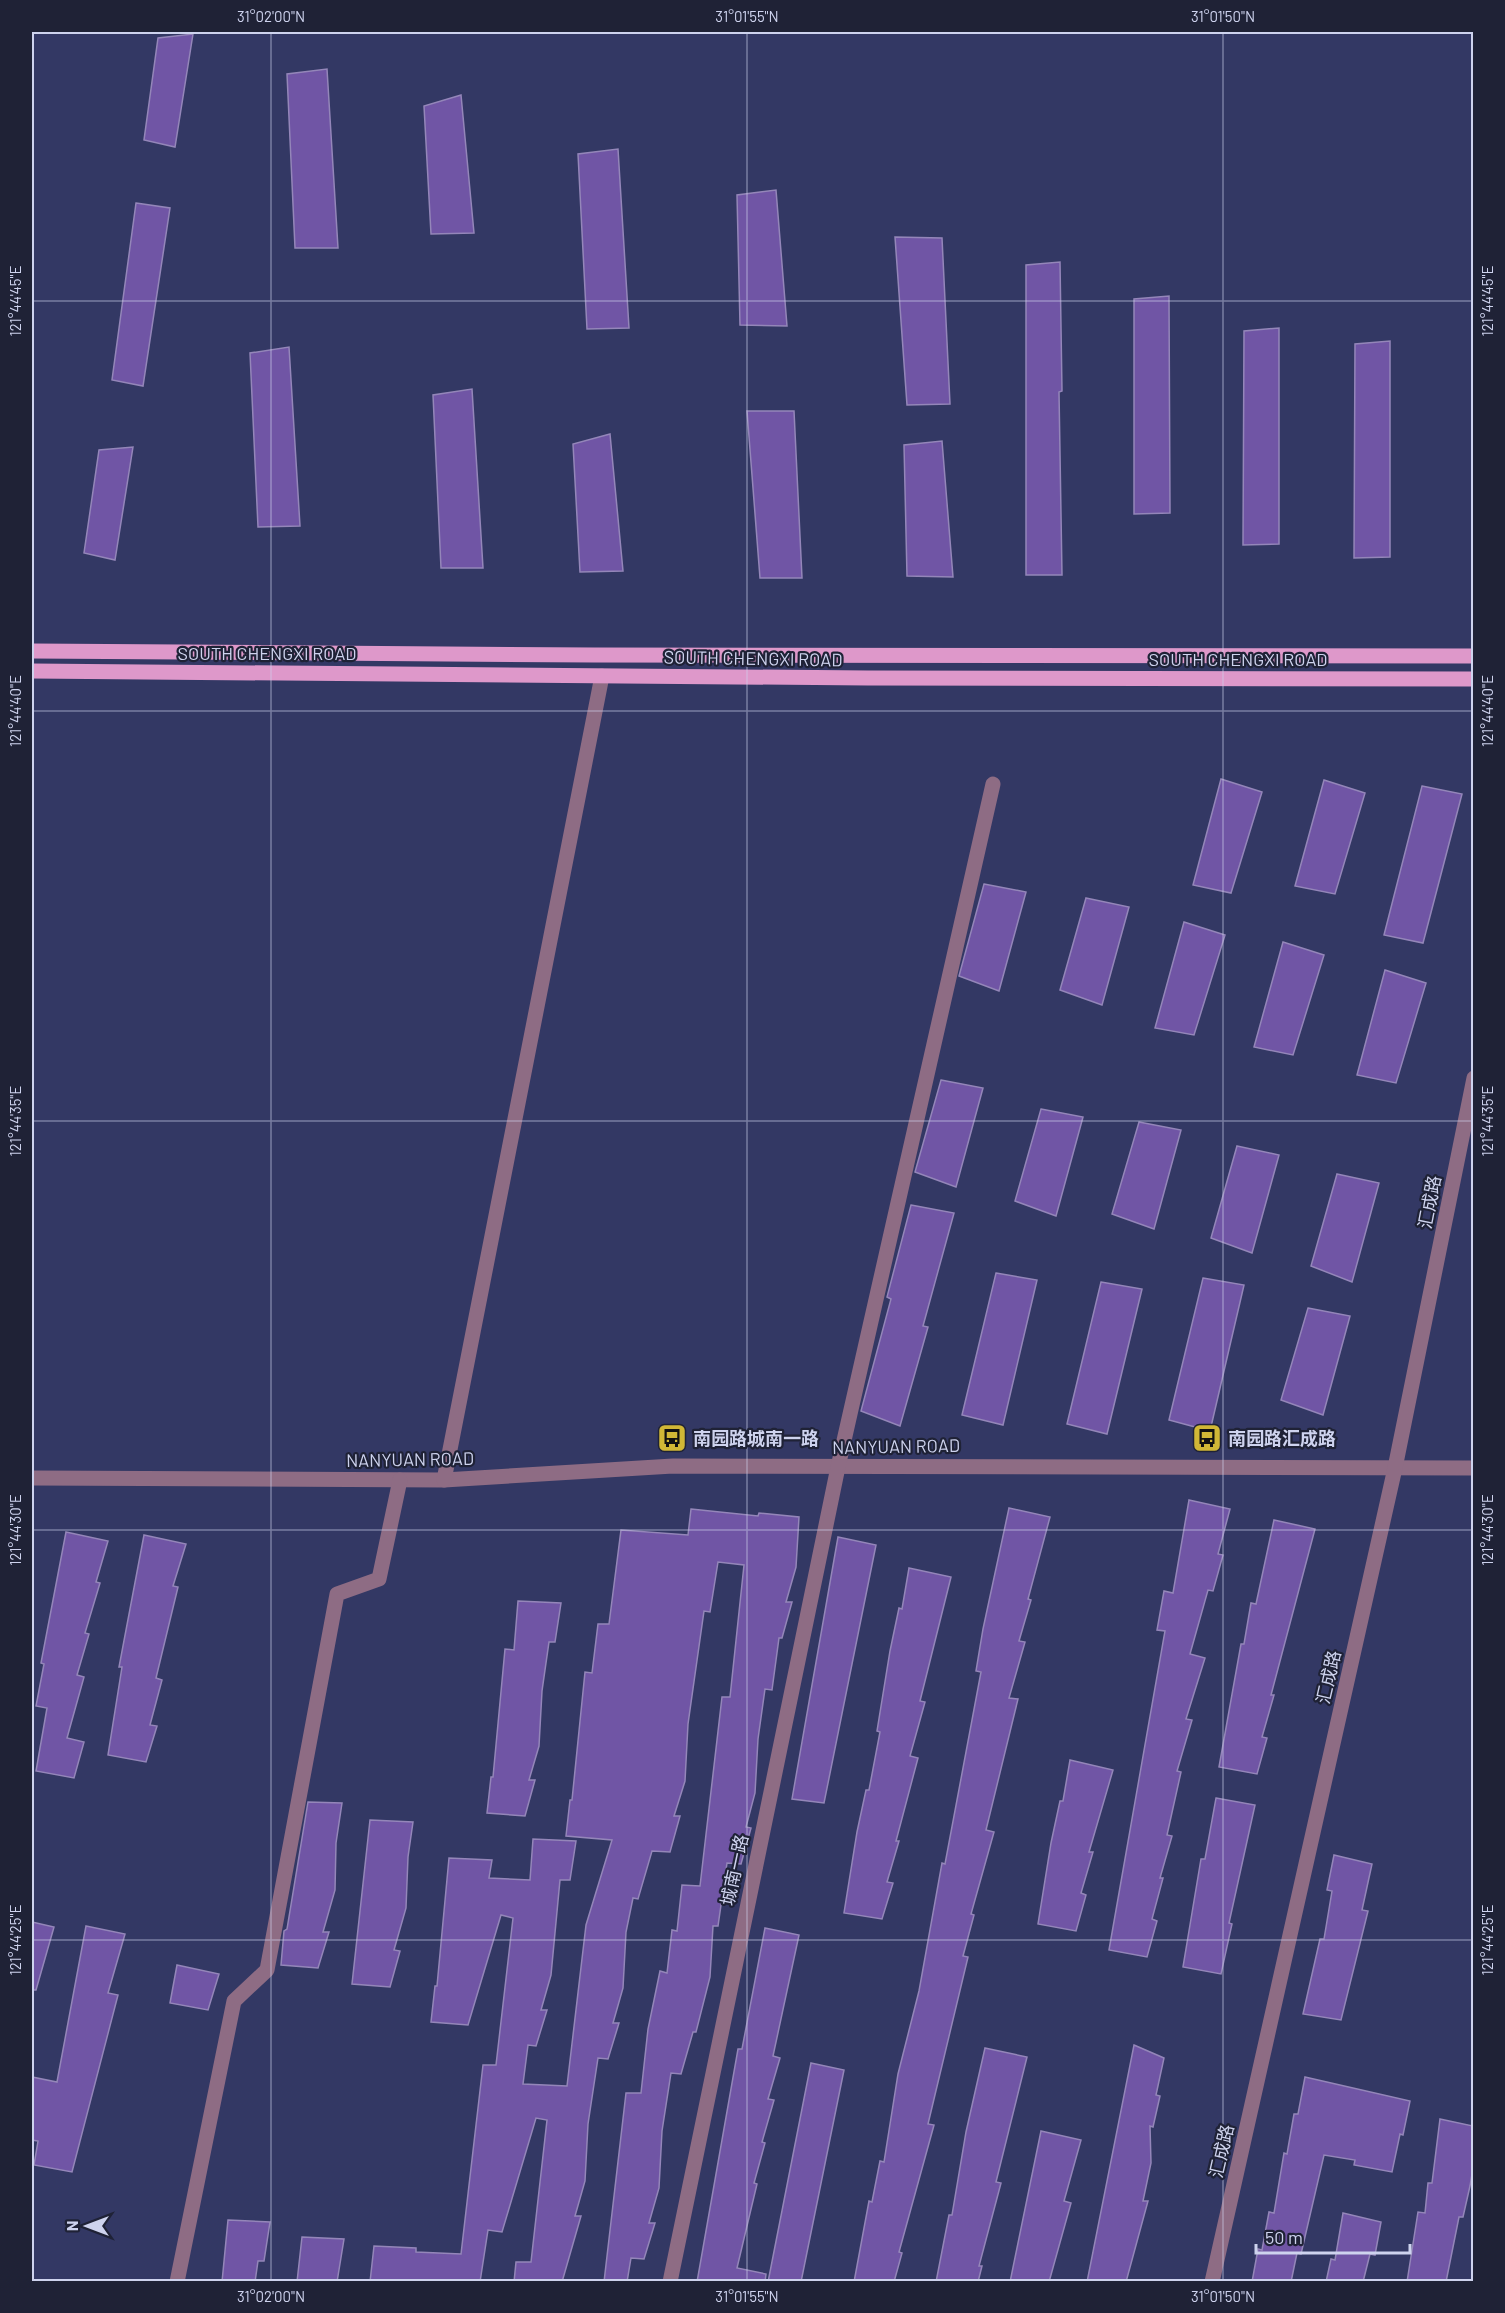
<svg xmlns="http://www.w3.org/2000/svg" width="1505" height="2313" font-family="Barlow,'Noto Sans SC',sans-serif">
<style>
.building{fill:#7055a5;stroke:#9486b9;stroke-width:1.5}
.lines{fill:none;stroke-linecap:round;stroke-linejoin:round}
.minor{stroke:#8e6c84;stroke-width:15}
.major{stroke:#de98ca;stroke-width:15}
.ticks{fill:none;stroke:#ced3ee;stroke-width:1.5;stroke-opacity:0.45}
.labels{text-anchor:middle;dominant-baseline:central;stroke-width:4.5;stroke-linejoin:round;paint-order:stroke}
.street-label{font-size:18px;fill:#ced3ee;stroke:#1f2236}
.poi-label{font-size:18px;font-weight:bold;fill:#ced3ee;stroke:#1f2236;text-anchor:start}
.neatline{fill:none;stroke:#ced3ee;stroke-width:2}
.ticks-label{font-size:15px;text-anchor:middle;fill:#ced3ee}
</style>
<rect width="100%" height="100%" fill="#333864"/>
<g class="building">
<path d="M193,34L175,147L144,140L158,38Z"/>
<path d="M327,69L338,248H295L287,74Z"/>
<path d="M461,95L474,233L431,234L424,106Z"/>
<path d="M618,149L629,328L587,329L578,154Z"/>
<path d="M776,190L787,326L740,325L737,195Z"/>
<path d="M136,203L170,208L143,386L112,380Z"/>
<path d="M895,237L942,238L950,404L907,405Z"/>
<path d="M1060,262L1062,391L1059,392L1062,575H1026V265Z"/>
<path d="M1169,296L1170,513L1134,514V299Z"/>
<path d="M1279,328V544L1243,545L1244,331Z"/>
<path d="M1390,341V557L1354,558L1355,344Z"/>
<path d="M289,347L300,526L258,527L250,353Z"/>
<path d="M472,389L483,568H441L433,395Z"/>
<path d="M747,411H794L802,578H760Z"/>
<path d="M610,434L623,571L580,572L573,444Z"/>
<path d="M942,441L953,577L907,576L904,445Z"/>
<path d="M133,447L115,560L84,553L99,450Z"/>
<path d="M1221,779L1262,792L1231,893L1193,885Z"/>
<path d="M1324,780L1365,793L1335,894L1295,886Z"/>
<path d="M1422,786L1462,794L1423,943L1384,935Z"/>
<path d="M984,884L1026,892L999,991L959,976Z"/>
<path d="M1086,898L1129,907L1102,1005L1060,990Z"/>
<path d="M1184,922L1225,935L1194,1035L1155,1028Z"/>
<path d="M1283,942L1324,955L1293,1055L1254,1047Z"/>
<path d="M1385,970L1426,983L1396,1083L1357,1075Z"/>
<path d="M941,1080L983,1088L956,1187L915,1172Z"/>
<path d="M1041,1109L1083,1117L1056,1216L1015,1201Z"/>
<path d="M1139,1122L1181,1130L1154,1229L1112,1214Z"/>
<path d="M1237,1146L1279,1155L1252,1253L1211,1238Z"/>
<path d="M1337,1174L1379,1183L1352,1282L1311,1266Z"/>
<path d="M911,1205L954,1213L923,1326L928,1327L900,1426L861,1411L891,1299L887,1297Z"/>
<path d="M996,1273L1037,1280L1003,1425L962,1415Z"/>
<path d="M1203,1278L1244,1285L1210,1431L1169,1420Z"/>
<path d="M1101,1282L1142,1289L1107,1434L1067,1424Z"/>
<path d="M1308,1308L1350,1316L1323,1415L1281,1400Z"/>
<path d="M1189,1500L1230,1509L1218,1554L1223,1555L1213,1591L1208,1590L1190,1654L1205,1658L1186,1719L1192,1720L1177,1771L1181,1772L1167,1835L1172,1836L1160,1878H1163L1152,1919L1157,1921L1147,1957L1109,1950L1165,1631L1157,1630L1164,1591L1173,1593Z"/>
<path d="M1009,1508L1050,1517L1028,1599L1031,1600L1019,1641L1025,1642L1009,1698L1018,1699L986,1830L994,1832L971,1914L974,1915L963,1956L968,1957L928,2124L934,2125L899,2252L902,2253L894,2282H854L869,2201L872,2202L880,2161L884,2162L898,2074L919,1991L942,1863L945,1864L981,1672L976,1671L983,1629Z"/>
<path d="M691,1509L758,1516L759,1513L799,1517L796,1567L786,1602H792L782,1638H779L772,1690L765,1689L758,1739L755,1793L746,1827L751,1828L741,1864L727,1863L718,1926H713L710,1977L696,2032H693L681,2074L671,2073L662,2131L659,2188L649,2223H655L644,2259L631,2258L627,2282H604L626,2093H641L648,2029L660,1971L667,1973L672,1930L677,1931L682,1885L700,1886L722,1697H730L744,1565L718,1562L710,1612L704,1611L688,1724L685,1781L674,1816H680L670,1852L652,1851L638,1899L633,1898L626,1932L623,1988L613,2023H619L608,2059L598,2058L588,2124L585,2181L575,2216H581L562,2282H514L516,2262H531L547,2120L536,2118L502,2232L488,2230L480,2282H370L374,2246L416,2248V2252L461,2254L483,2065H496L513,1918L501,1915L468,2025L431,2022L435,1986H437L449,1858L492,1860L489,1878L530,1880L533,1839L576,1841L570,1880H560L551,1975L541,2010H547L536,2046L528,2045L523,2084L567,2086L586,1925L612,1840L566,1836L570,1800H572L585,1672L592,1673L598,1624H609L621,1530L688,1535Z"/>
<path d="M1274,1520L1315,1529L1271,1695H1274L1262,1737L1267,1738L1257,1774L1219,1767L1241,1644H1244L1251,1603L1256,1604Z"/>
<path d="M66,1532L108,1541L96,1582L100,1583L85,1633L89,1634L77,1675L84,1677L67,1738L84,1742L74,1778L36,1771L47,1708L36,1706L44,1664L41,1663Z"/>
<path d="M144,1535L186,1544L173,1586L178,1587L156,1678L162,1680L150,1725L157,1726L146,1762L108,1755L122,1667H119Z"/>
<path d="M838,1537L876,1545L824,1803L792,1799Z"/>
<path d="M909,1568L951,1577L920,1701L925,1702L910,1756L918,1758L896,1841H899L887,1882L893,1883L882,1919L844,1913L857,1832L866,1790H869L880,1732L877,1731L890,1651L899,1608L902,1609Z"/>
<path d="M518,1601L561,1603L555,1642H549L542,1691L539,1746L529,1780H535L525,1816L487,1813L491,1777H493L505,1649L514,1650Z"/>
<path d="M1070,1760L1113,1770L1089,1852H1093L1081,1893L1086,1895L1076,1931L1038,1924L1051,1843L1060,1801H1063Z"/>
<path d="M1216,1798L1255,1805L1229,1923L1232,1924L1221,1974L1183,1967L1201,1859H1205Z"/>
<path d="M308,1802L342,1803L336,1843L335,1890L323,1932H329L318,1968L281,1965L284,1931L287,1929Z"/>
<path d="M370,1820L413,1822L408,1857L406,1908L394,1950L400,1951L390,1987L352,1984Z"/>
<path d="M1334,1855L1372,1864L1362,1910L1368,1911L1341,2020L1303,2014L1320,1939H1324L1332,1891L1327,1890Z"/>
<path d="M32,1922L54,1927L36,1990H32Z"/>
<path d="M86,1926L125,1934L108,1993L118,1995L72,2172L34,2165L38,2141L32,2140V2077L57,2082Z"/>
<path d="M765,1928L799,1935L773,2056L780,2058L768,2099L774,2100L762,2142L765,2143L754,2183L757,2184L737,2268L766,2274L765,2282H697L738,2049H742Z"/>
<path d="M177,1965L219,1974L208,2010L170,2003Z"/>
<path d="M1134,2045L1164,2058L1156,2095L1160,2096L1153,2127L1150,2126L1151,2163L1143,2201H1148L1126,2282H1087Z"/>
<path d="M985,2048L1027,2057L996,2182L1001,2183L979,2266H982L978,2282H936L949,2215H952L966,2132Z"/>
<path d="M811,2063L844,2070L801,2282H768Z"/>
<path d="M1305,2077L1410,2101L1403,2135L1400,2134L1392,2172L1354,2165L1355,2160L1324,2155L1301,2254L1297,2253L1291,2282H1252L1258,2249L1262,2250L1269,2212L1274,2213L1284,2153L1287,2154L1294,2114H1298Z"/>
<path d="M1440,2119L1473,2126V2168L1470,2186L1463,2217H1459L1446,2282H1407L1418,2212L1425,2213L1428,2183H1432Z"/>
<path d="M1041,2131L1081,2140L1064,2201L1071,2203L1049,2282H1010Z"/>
<path d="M1343,2213L1381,2222L1375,2255L1370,2254L1363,2282H1326L1331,2259L1335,2260Z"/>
<path d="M228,2220L270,2222L264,2261H258L255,2282H222Z"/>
<path d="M302,2237L344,2239L337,2282H297Z"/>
</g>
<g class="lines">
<g class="minor">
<path d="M32,1478L444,1480L673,1466L1474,1468"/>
<path d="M444,1480L602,676"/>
<path d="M177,2282L234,2001L267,1970L337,1594L379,1579L400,1480"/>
<path d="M670,2282L838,1467L993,784"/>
<path d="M1212,2282L1395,1468L1474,1078"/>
</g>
<g class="major">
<path d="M32,651L594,655L1474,656"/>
<path d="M32,671L868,678L1474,679"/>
</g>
</g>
<path class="ticks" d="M271,32V2282M747,32V2282M1223,32V2282M32,301H1474M32,711H1474M32,1121H1474M32,1530H1474M32,1940H1474"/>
<defs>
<g id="bus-square" transform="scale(1.5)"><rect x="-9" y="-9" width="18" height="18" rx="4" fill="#d1b736" stroke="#1f2236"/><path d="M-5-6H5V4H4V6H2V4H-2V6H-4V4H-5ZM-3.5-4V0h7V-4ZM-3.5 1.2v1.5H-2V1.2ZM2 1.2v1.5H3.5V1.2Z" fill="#111"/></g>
</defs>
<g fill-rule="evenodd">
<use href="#bus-square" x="672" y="1438"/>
<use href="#bus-square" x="1207" y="1438"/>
</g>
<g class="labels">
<g class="street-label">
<text x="267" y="653">SOUTH CHENGXI ROAD</text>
<text transform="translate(753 658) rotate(1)">SOUTH CHENGXI ROAD</text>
<text x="1238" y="659">SOUTH CHENGXI ROAD</text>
<text transform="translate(1429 1202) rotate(-79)">汇成路</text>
<text transform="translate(896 1446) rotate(-1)">NANYUAN ROAD</text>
<text transform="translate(410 1459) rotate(-1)">NANYUAN ROAD</text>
<text transform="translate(1328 1677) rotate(-77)">汇成路</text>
<text transform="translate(734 1870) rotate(-78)">城南一路</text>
<text transform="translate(1221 2151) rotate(-77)">汇成路</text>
</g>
<g class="poi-label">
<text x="693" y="1438">南园路城南一路</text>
<text x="1228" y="1438">南园路汇成路</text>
</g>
</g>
<rect width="1505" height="2313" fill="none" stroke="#1f2236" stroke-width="66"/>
<g transform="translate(87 2226) rotate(270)" stroke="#1f2236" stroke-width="4.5" paint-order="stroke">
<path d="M0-4.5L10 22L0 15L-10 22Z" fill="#ced3ee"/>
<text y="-9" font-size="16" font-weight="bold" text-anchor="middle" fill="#ced3ee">N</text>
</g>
<path d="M1256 2244v9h154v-9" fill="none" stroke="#ced3ee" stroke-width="3"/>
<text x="1265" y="2244" font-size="18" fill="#ced3ee" stroke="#1f2236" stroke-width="4.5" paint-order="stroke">50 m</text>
<rect x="33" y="33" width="1439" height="2247" class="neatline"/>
<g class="ticks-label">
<text x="271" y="22">31°02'00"N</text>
<text x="747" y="22">31°01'55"N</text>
<text x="1223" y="22">31°01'50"N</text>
<text transform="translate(1488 301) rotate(-90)" y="5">121°44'45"E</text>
<text transform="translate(16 301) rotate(-90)" y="5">121°44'45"E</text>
<text transform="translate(1488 711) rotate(-90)" y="5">121°44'40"E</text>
<text transform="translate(16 711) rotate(-90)" y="5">121°44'40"E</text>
<text transform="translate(1488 1121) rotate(-90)" y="5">121°44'35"E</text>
<text transform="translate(16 1121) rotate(-90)" y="5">121°44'35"E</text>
<text transform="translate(1488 1530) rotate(-90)" y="5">121°44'30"E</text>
<text transform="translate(16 1530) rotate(-90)" y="5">121°44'30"E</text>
<text transform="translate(1488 1940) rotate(-90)" y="5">121°44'25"E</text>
<text transform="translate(16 1940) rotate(-90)" y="5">121°44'25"E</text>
<text x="271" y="2302">31°02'00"N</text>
<text x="747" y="2302">31°01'55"N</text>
<text x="1223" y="2302">31°01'50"N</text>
</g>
</svg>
